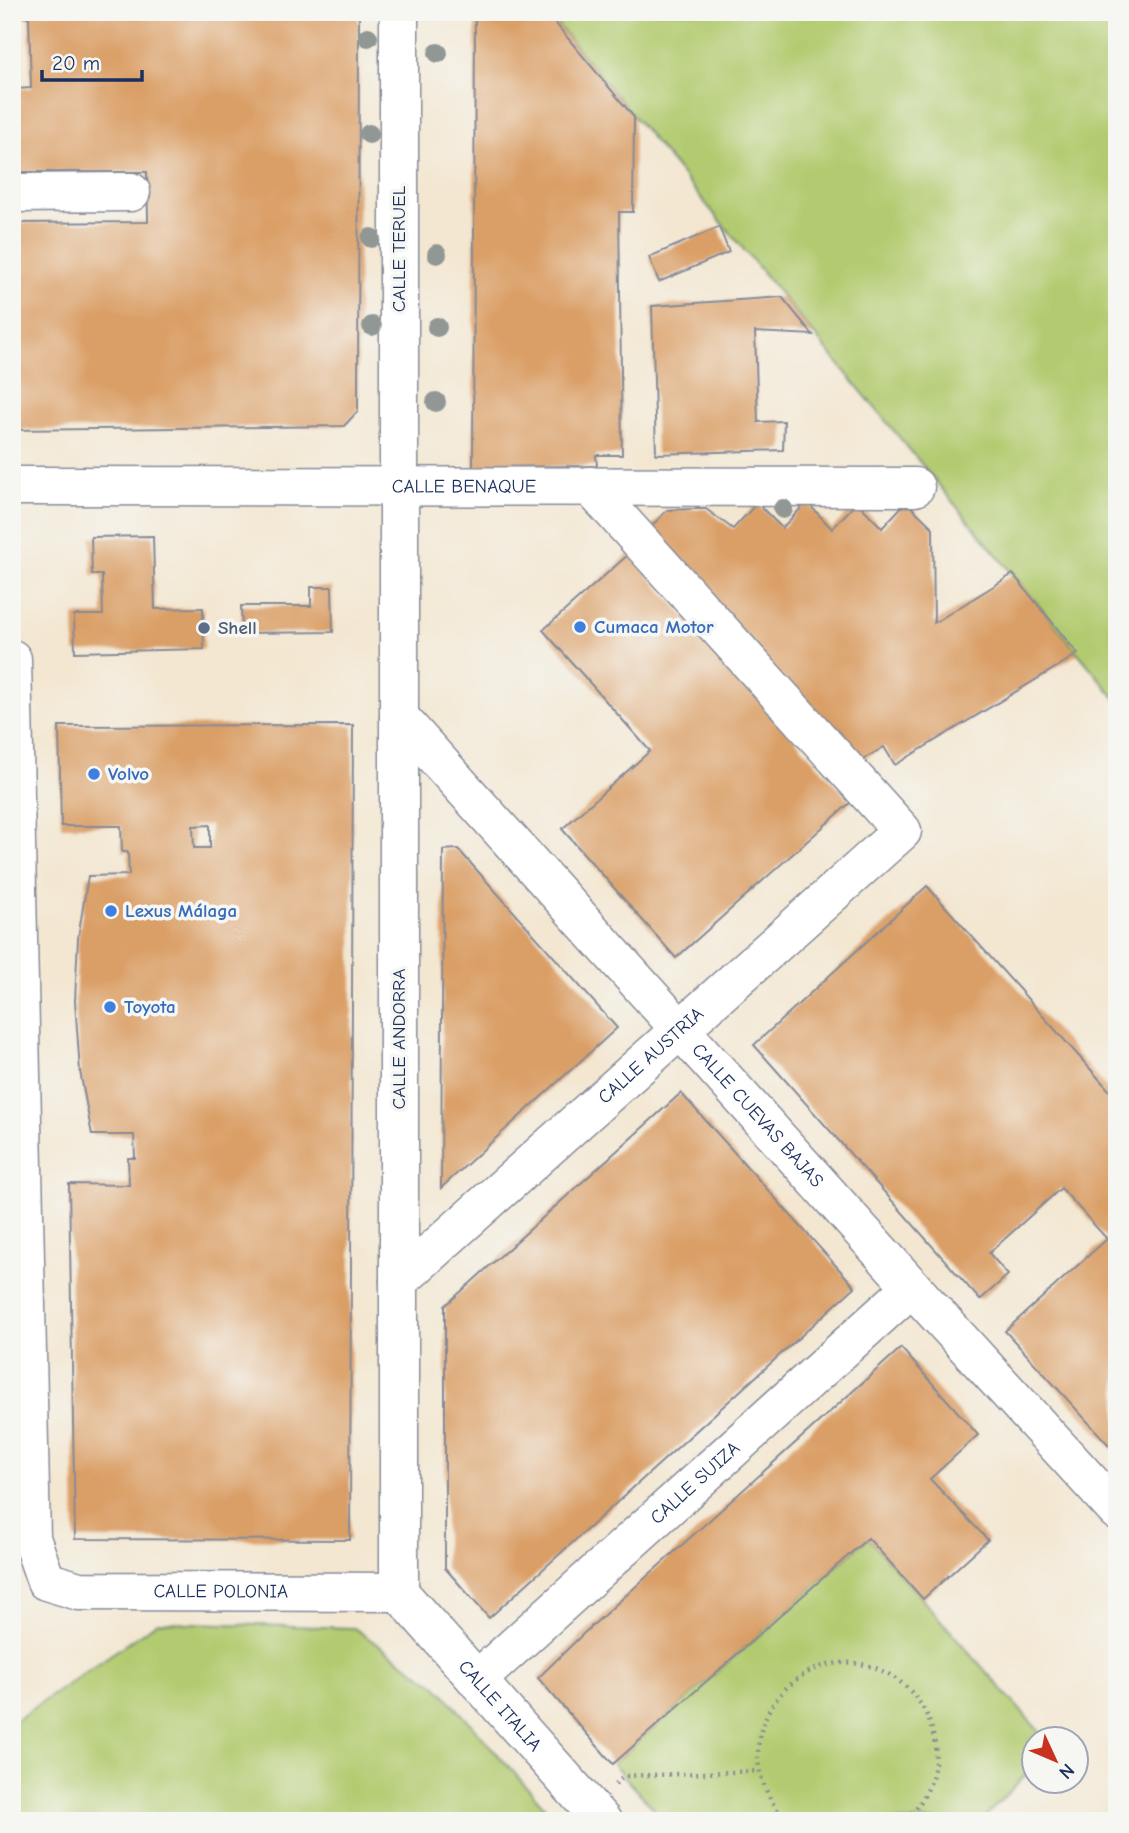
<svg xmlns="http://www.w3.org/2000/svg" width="1129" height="1833" font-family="'Comic Neue',sans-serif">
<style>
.green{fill:#b2cb70;stroke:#667d67;stroke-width:2}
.building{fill:#da9f66;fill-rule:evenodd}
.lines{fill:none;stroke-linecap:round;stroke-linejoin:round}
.minor-casing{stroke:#878b98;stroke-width:41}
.highway-casing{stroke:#878b98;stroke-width:41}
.path{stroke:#878b98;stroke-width:4.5;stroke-dasharray:2 5;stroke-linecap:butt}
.minor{stroke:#fff;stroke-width:38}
.highway{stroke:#fff;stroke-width:38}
.tree{fill:#919794}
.shop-dot{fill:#3f7fe0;stroke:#f6f6f2;stroke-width:2.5}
.service-dot{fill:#5c6f8a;stroke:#f6f6f2;stroke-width:2.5}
.labels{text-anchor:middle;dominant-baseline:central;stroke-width:7;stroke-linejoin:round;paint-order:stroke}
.street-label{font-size:19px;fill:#1b2f5e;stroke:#f6f6f2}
.shop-label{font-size:19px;font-weight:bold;fill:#366cbe;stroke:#f6f6f2;text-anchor:start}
.service-label{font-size:19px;font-weight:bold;fill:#4e5e75;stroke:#f6f6f2;text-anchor:start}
</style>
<rect width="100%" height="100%" fill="#f6f6f2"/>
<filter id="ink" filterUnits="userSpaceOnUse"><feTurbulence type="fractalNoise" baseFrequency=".0143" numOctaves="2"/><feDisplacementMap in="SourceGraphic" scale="14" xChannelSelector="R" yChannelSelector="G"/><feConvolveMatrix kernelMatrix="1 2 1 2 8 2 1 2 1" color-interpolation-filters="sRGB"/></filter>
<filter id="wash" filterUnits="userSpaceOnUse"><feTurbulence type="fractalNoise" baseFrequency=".00686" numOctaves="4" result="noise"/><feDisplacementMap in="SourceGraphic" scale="28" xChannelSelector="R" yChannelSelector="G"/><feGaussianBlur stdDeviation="1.57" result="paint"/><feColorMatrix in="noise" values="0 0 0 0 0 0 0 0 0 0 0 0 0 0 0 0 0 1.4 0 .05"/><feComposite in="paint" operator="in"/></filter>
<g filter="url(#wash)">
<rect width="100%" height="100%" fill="#f3e7d2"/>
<g class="green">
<path d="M547,12H1117V700Z"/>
<path d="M868,1538L1045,1738H1034V1766L981,1821H665L613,1764Z"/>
<path d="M158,1622L354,1628L437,1686L557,1821H12V1723Z"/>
</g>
<g id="blocks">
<g class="building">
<path d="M15,12H359L358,411L344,426L12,430V223L148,222V217L147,172H12V112L17,110L16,89L31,88L29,17H15Z"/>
<path d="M475,12H546L634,117L633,212H619L622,455H596L597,466L473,467Z"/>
<path d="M719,227L729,252L659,282L649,257Z"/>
<path d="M782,297L813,335L755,332L758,422L784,421L783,450L656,454L652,306Z"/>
<path d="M807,502L832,529L857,502L882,528L906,502L933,528L934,623L1013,574L1078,654L895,765L884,747L860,761L646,532L667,510L693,509H706L733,529L757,503L782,528Z"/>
<path d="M153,536L155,609L203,608L204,649L75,652L74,615H103L102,575H92L91,537Z"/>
<path d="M629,554L851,802L676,958L562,829L650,751L543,630Z"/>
<path d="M311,587H332L333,632L242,633L241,606H311Z"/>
<path d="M353,725L350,1540L75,1539L69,1184L129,1185L128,1158H135L134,1135H92L80,1071L75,1001L78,938L88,876L129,875L128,852H122L121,826H61L59,726ZM210,825V848H194L193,826Z"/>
<path d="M458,849L617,1028L441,1188L443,850Z"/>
<path d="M927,886L1117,1099V1454L1005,1331L1107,1239L1061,1188L989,1253L1008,1275L980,1300L754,1045Z"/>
<path d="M681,1093L855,1287L489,1618L445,1568V1306Z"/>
<path d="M901,1348L978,1435L930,1479L988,1540L923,1599L868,1538L613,1764L538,1678L583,1634Z"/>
</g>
</g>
</g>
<g filter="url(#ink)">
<use href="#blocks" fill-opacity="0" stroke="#878b98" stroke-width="2"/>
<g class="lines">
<g class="minor-casing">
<g id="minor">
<path d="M12,193L131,192"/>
<path id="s1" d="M12,486L915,487"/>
<path id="s2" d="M12,659L31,1538L46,1581L79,1591L399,1592"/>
<path id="s3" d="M399,717L912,1287L1117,1511"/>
<path id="s4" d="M399,1281L902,831L590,486"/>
<path d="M399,1592V12"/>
<path id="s5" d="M399,1592L602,1821"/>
<path id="s6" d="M477,1680L912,1287"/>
</g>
</g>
<g class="highway-casing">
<path id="highway" d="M12,829L14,821"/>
</g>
<g class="path">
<path d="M615,1784L625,1776L759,1771"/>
<path d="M787,1821C707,1736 809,1621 895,1678C915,1692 928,1711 933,1734C941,1767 929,1797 905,1821"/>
</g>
<use href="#minor" class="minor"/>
<use href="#highway" class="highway"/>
</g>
<g class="tree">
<circle cx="368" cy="37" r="10"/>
<circle cx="438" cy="53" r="10"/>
<circle cx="369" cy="134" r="10"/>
<circle cx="371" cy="238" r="10"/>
<circle cx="437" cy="254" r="10"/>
<circle cx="372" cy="326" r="10"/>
<circle cx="437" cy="327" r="10"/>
<circle cx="436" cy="402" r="10"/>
<circle cx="783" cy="509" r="10"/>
</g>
</g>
<g class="shop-dot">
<circle cx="580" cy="627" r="7"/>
<circle cx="94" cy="774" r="7"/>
<circle cx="111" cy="911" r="7"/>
<circle cx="110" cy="1007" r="7"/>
</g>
<circle class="service-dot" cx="204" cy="628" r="7"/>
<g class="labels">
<g class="street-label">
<text transform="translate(399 249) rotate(-90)">CALLE TERUEL</text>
<text stroke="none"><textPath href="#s1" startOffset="452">CALLE BENAQUE</textPath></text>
<text transform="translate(399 1039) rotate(-90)">CALLE ANDORRA</text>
<text stroke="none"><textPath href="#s4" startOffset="338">CALLE AUSTRIA</textPath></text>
<text stroke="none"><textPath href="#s3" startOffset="536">CALLE CUEVAS BAJAS</textPath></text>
<text stroke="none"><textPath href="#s6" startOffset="294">CALLE SUIZA</textPath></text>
<text stroke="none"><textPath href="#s2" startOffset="1101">CALLE POLONIA</textPath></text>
<text stroke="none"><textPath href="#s5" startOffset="152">CALLE ITALIA</textPath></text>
</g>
<g class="shop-label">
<text x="594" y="627">Cumaca Motor</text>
<text x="108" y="774">Volvo</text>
<text x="125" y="911">Lexus Málaga</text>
<text x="124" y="1007">Toyota</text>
</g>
<g class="service-label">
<text x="218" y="628">Shell</text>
</g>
</g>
<rect width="1129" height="1833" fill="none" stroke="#f6f6f2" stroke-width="42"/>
<g transform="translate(1055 1760) rotate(134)"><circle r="33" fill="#f6f6f2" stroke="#9ea6b7" stroke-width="2"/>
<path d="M0-5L12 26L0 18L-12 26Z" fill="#c8321e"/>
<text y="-10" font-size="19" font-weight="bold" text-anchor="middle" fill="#1b2f5e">N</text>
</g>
<path d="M42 70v10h100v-10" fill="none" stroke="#1b2f5e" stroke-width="3.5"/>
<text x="52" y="70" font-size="21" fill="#1b2f5e" stroke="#f6f6f2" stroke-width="5" paint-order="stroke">20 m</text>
</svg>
